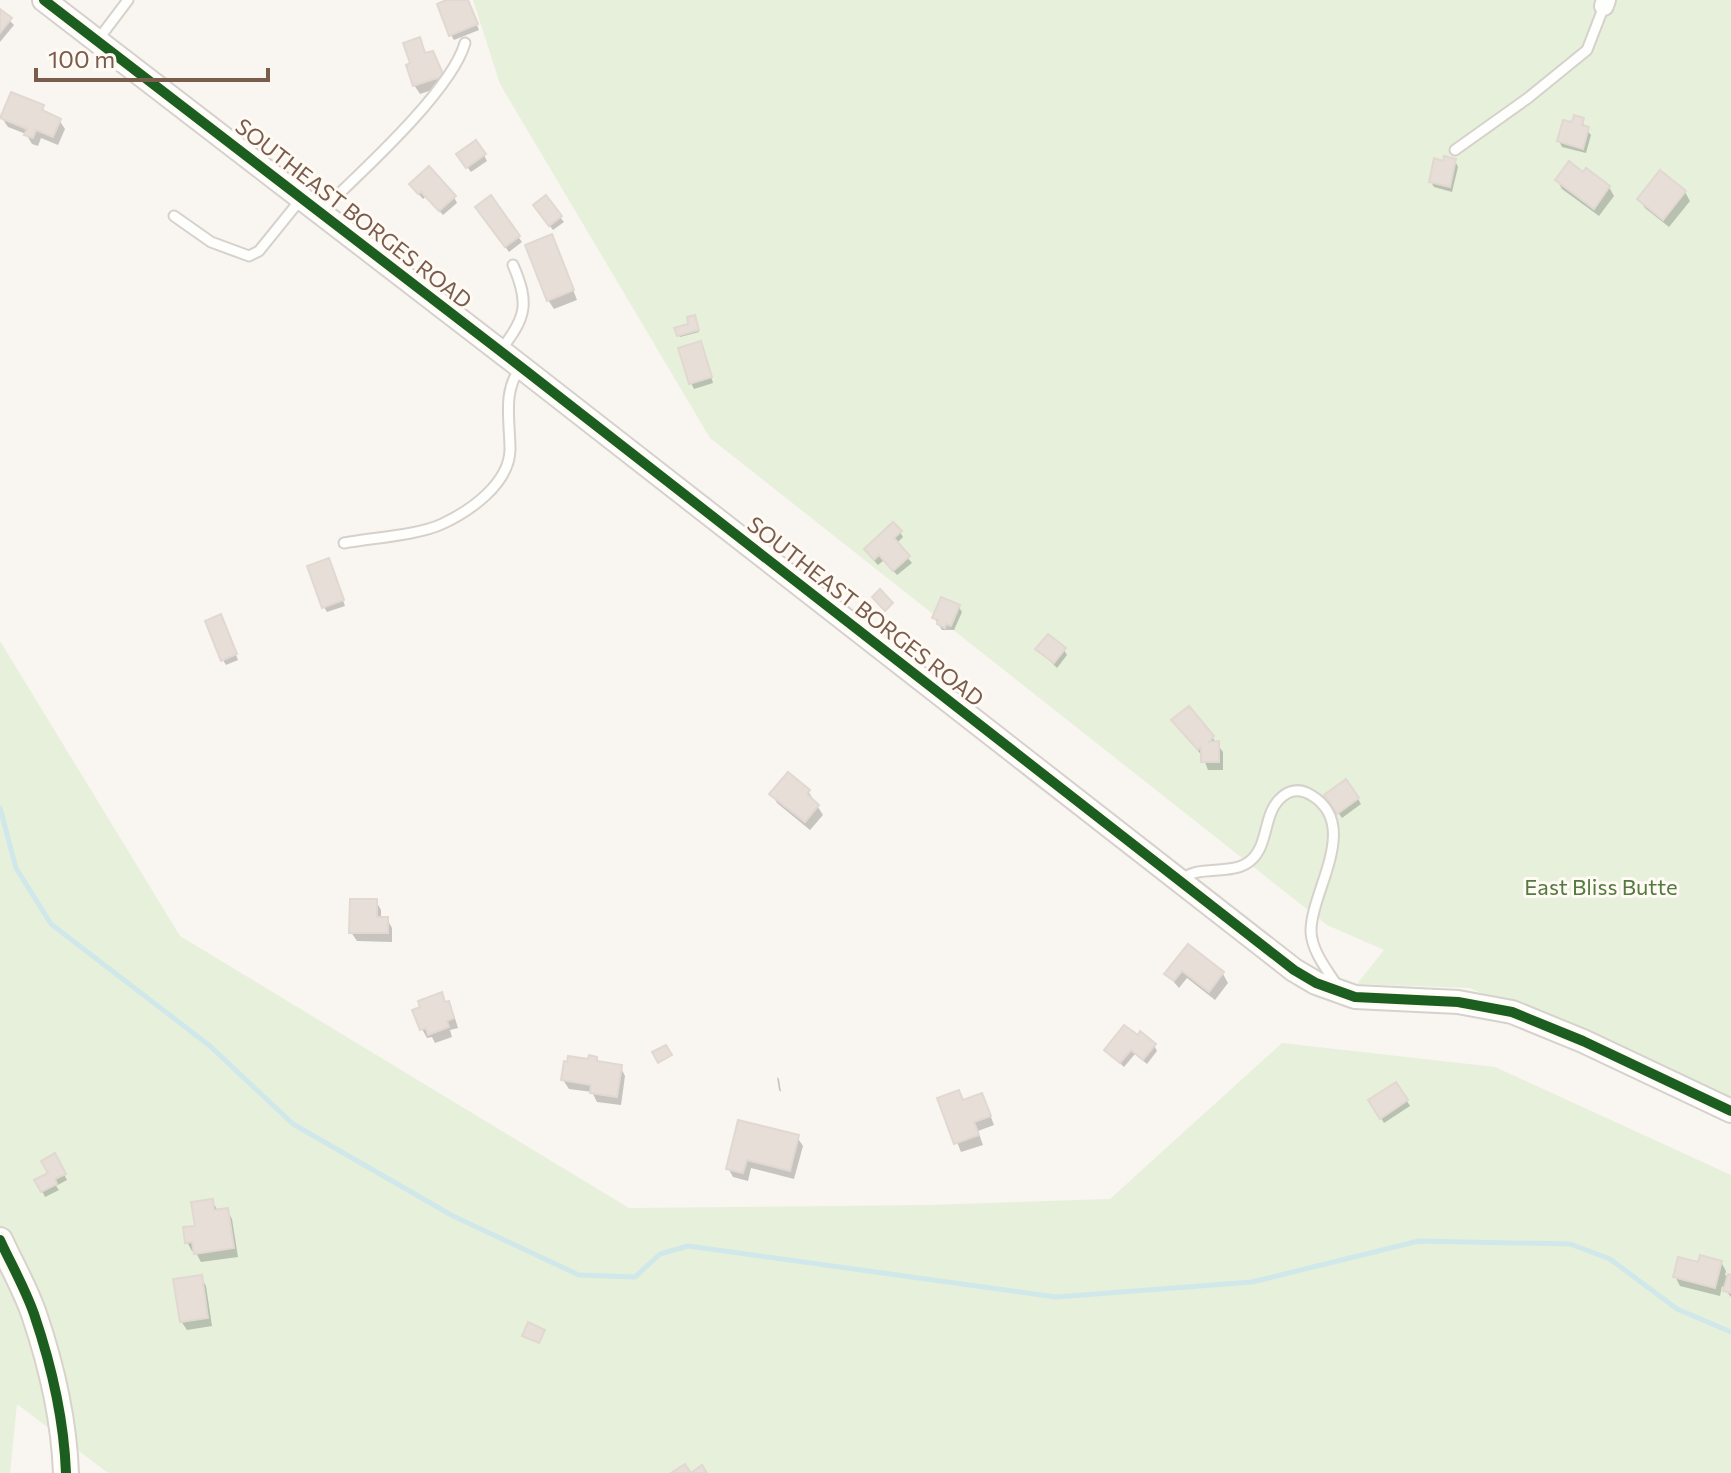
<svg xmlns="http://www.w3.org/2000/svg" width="1731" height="1473" font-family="Commissioner,sans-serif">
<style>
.green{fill:#e7f0db}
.shadow{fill:#0003}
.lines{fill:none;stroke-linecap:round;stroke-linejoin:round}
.stream{stroke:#d0e8ea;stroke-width:5}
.building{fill:#e6ded7;stroke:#e2d8d2;stroke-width:2}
.service-casing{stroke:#d7d1cb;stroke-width:13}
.minor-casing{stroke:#d7d1cb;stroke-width:22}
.tertiary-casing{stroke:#d7d1cb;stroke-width:26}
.secondary-casing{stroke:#d9d2cb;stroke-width:28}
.service{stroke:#fefefd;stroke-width:9}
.minor{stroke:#fefefd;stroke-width:18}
.tertiary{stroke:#fefefd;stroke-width:22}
.secondary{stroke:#fefefd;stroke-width:24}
.cycleway-casing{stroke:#fffaf3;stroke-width:15}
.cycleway{stroke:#1b5e20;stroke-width:10}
.labels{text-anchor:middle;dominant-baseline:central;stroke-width:6;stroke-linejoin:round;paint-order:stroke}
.street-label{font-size:22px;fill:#7a5c4d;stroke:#fffaf3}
.park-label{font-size:22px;fill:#537a41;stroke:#fffaf3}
</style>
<rect width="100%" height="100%" fill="#f9f5f0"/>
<g class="green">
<path d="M473,0H1731V1103L1470,988L1357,984L1384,950L1327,925L710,438L500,84Z"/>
<path d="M0,641L180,936L629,1208L928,1205L1110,1199L1282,1043L1495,1067L1731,1175V1473H108L17,1404L10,1473H0Z"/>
</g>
<g class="shadow">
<path d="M451,0H467L479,30L454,40L451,35Z"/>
<path d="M0,11L14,25L0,42Z"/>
<path d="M420,40L427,55L433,53L447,85L420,94L414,85L412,65Z"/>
<path d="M42,107L47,115L59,120L65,129L58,145L41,138L38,146L32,144L26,134L8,127L2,118Z"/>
<path d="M1582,120L1585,128L1591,135L1586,153L1562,147L1559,141L1573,124Z"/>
<path d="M484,155L487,161L471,172L462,160Z"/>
<path d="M1455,161L1458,167L1452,192L1434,187L1431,182Z"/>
<path d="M1557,180L1609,187L1614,196L1599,216L1562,189Z"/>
<path d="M415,190L454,197L457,203L443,215L426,196L423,199Z"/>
<path d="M1685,192L1690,201L1669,227L1645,208L1639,199Z"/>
<path d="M490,198L522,242L509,252L481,213Z"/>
<path d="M538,211L560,217L564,222L553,230Z"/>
<path d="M556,246L577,300L554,309L548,300Z"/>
<path d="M695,319L699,332L680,337L677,329L691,325Z"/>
<path d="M703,349L713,383L694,389L691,383Z"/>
<path d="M900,532L903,537L896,544L912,563L897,575L884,560L878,565L869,555Z"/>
<path d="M331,566L345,606L327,612L324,607Z"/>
<path d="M958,606L962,612L954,630H942L934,618Z"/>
<path d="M223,622L238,660L226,665L223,660Z"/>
<path d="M1038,649L1064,650L1067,655L1057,668Z"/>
<path d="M1174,721L1212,737L1223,752V770H1208L1203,757Z"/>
<path d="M808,791L823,815L810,830L777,803L772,794Z"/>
<path d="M1358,799L1361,804L1342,818L1330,801Z"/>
<path d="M376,901L381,910V919H387L392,928V942L357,941L351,932Z"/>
<path d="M1188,946L1223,974L1228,983L1215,1000L1187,978L1179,988L1167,974Z"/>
<path d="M441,995L453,1012L458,1028L450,1030L452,1037L435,1043L432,1037L427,1038L422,1029Z"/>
<path d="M1154,1045L1157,1051L1147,1064L1135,1054L1124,1067L1106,1050Z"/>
<path d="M596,1058L599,1064L620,1066L625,1076L621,1105L597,1102L592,1092L569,1089L563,1080Z"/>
<path d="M777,1077L779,1079L781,1092L779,1090Z"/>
<path d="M1396,1084L1410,1106L1384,1123L1371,1101Z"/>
<path d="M940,1099L986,1104L994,1125L978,1131L983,1145L961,1152Z"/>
<path d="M797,1137L803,1146L794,1179L751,1168L748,1181L733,1177L728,1168Z"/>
<path d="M54,1156L67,1180L56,1186L59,1190L45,1197L37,1181L50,1174Z"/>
<path d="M212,1201L218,1211L227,1210L232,1219L238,1257L201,1262L195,1251H192L187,1242Z"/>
<path d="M1721,1262L1726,1271L1725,1275L1731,1277V1297L1722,1286L1720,1296L1680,1286L1675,1276L1700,1265Z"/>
<path d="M201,1277L206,1286L212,1326L187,1330L181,1321Z"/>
</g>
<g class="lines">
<path class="stream" d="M0,808L16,868L51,924L210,1046L293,1124L453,1216L579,1275L635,1277L660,1254L688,1246L1056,1297L1252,1282L1419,1241L1570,1244L1610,1259L1677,1309L1731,1332"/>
</g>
<g class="building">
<path d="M446,0H468L478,24L449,36L437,4Z"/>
<path d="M0,9L12,18L0,33Z"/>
<path d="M420,37L425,53L433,51L444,76L413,86L406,65L410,63L403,43Z"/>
<path d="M11,92L44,105L42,110L61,119L53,137L36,130L33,138L24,135L27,129L0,118Z"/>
<path d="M1574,115L1584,118L1582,125L1589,127L1583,149L1557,141L1563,120L1572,122Z"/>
<path d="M476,140L486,154L466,168L456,154Z"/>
<path d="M1444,156L1456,159L1450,187L1429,182L1434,158L1443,161Z"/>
<path d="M1569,161L1583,172L1586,168L1610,186L1594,209L1555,180Z"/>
<path d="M429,166L456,196L439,211L421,192L418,194L409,184Z"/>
<path d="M1660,170L1686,191L1663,220L1637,199Z"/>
<path d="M491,195L520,236L505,247L475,207Z"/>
<path d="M546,195L562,216L549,226L533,205Z"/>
<path d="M552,234L574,290L547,301L525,245Z"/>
<path d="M695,315L699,330L677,336L674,328L688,324L687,317Z"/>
<path d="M701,341L712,377L689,384L678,348Z"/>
<path d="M893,522L902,531L894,538L910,556L893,571L879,555L874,560L864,549Z"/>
<path d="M329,558L344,600L322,608L307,566Z"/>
<path d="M880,589L893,603L885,611L872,597Z"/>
<path d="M941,597L960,605L951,626L946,624L945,628L937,624L938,620L932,618Z"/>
<path d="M221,614L237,654L221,661L205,621Z"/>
<path d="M1048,634L1066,648L1054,663L1035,649Z"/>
<path d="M1189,706L1214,736L1209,742L1219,741V762H1201V747L1198,750L1171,720Z"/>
<path d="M788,772L810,790L807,794L819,805L805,822L769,794Z"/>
<path d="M1346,779L1359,798L1337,814L1324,795Z"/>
<path d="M350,899H377V917H388V933H349Z"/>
<path d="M1188,944L1224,972L1209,992L1182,971L1174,981L1164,974Z"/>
<path d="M442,992L445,1002L449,1001L454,1018L447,1021L449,1027L428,1035L426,1028L420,1030L412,1010L420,1007L418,1001Z"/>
<path d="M1124,1025L1138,1035L1140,1031L1156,1044L1143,1060L1131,1050L1120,1063L1104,1050Z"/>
<path d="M666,1045L672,1055L658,1063L652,1052Z"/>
<path d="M589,1055L597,1057V1061L622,1065L617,1097L590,1093L591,1085L561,1080L564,1061L567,1062L568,1056L588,1059Z"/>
<path d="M1396,1082L1408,1100L1380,1119L1368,1100Z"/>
<path d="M959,1090L963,1100L982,1093L991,1116L974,1122L979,1135L954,1144L937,1098Z"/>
<path d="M738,1120L799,1135L790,1171L747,1160L743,1173L726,1169Z"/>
<path d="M55,1153L66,1174L55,1179L57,1184L41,1192L34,1180L48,1173L41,1161Z"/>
<path d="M213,1199L214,1210L228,1208L234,1248L194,1254L192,1242L185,1243L183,1227L195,1226L191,1202Z"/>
<path d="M1700,1255L1722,1261L1715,1288L1673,1277L1678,1257L1698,1262Z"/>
<path d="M1728,1274L1731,1275V1293L1723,1291Z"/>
<path d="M202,1275L208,1318L180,1322L173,1279Z"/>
<path d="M528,1322L545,1330L539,1343L522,1336Z"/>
<path d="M685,1464L691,1473L702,1465L707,1473H671Z"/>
</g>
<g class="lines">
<g class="service-casing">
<g id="service">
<path d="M97,41L128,0"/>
<path d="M1455,150L1528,98L1587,50L1604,6"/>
<path d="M320,212C358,175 451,92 465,43"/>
<path d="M174,216L211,242L249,256L259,251L301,199"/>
<path d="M500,351C526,318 530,304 513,265"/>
<path d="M344,543C371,538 419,535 442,524C470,511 509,484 510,450C510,421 502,391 521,367"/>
<path d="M1181,881C1196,863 1231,877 1250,861C1270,845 1262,812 1283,796C1292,789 1301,789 1311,795C1362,825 1310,892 1311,932C1312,952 1328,971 1338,987"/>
</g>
</g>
<g class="minor-casing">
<path id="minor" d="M1604,6L1606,0"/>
</g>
<g class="tertiary-casing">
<path id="tertiary" d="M44,0L521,367L1294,970L1316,983L1355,997L1458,1002L1512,1012L1583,1041L1731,1111"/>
</g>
<g class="secondary-casing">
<path id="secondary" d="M0,1240C11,1264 25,1288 34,1314C51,1364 64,1420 66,1473"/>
</g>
<use href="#service" class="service"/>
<use href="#minor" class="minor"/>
<use href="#tertiary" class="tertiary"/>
<use href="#secondary" class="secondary"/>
<g class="cycleway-casing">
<g id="cycleway">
<path d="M44,0L521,367L1294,970L1316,983L1355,997L1458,1002L1512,1012L1583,1041L1731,1111"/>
<path d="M0,1240C11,1264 25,1288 34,1314C51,1364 64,1420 66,1473"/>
</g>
</g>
<use href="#cycleway" class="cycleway"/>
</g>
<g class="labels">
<g class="street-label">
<text transform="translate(354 213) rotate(38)">SOUTHEAST BORGES ROAD</text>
<text transform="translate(866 611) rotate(38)">SOUTHEAST BORGES ROAD</text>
</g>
<g class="park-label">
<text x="1601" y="886">East Bliss Butte</text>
</g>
</g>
<path d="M36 68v12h232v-12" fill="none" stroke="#7a5c4d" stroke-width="4"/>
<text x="48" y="68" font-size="24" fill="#7a5c4d" stroke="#fffaf3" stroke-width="6" paint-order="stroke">100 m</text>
</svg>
